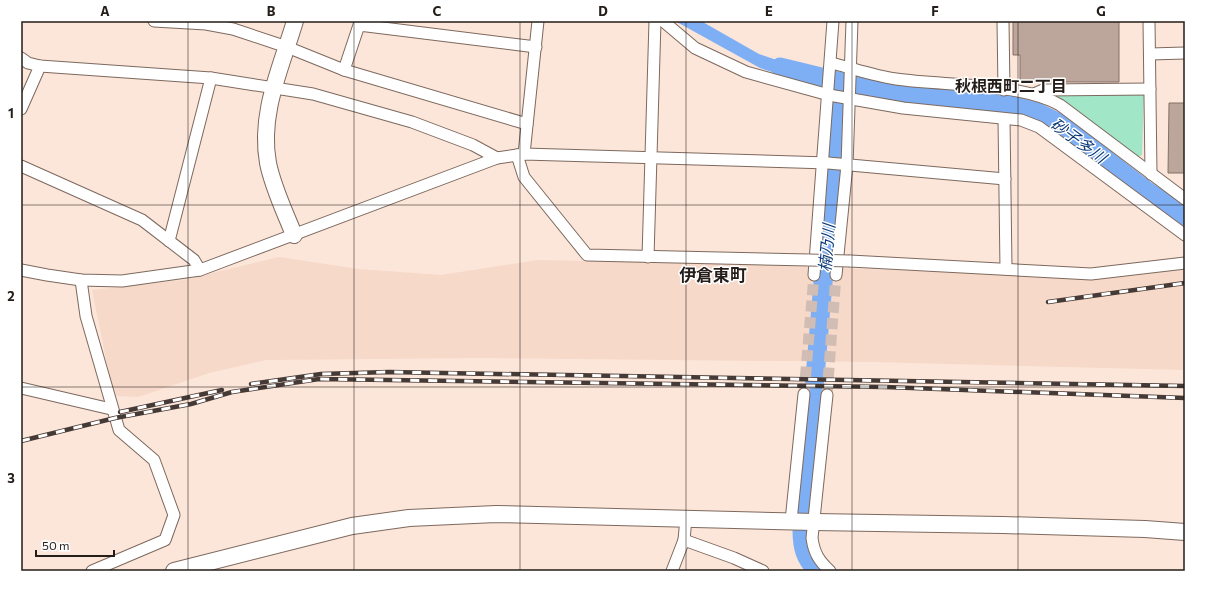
<svg xmlns="http://www.w3.org/2000/svg" width="1206" height="592" font-family="Commissioner,'Noto Sans JP',sans-serif">
<style>
.built{fill:#f6d9c8}
.green{fill:#a0e6c7}
.water{fill:#7eaff4}
.lines{fill:none;stroke-linecap:round;stroke-linejoin:round}
.river{stroke:#7eaff4;stroke-width:19}
.building{fill:#bca69b;stroke:#867167}
.street-tunnel{stroke:#d1bdb3;stroke-width:11;stroke-dasharray:11 5.5;stroke-linecap:butt}
.street-casing{stroke:#7d695e;stroke-width:13}
.secondary-casing{stroke:#7d695e;stroke-width:18}
.street{stroke:#fff;stroke-width:11}
.secondary{stroke:#fff;stroke-width:16}
.rail-casing{stroke:#453a35;stroke-width:4.5}
.rail{stroke:#fff;stroke-width:3;stroke-dasharray:9;stroke-linecap:butt}
.street-bridge-casing{stroke:#7d695e;stroke-width:13;stroke-linecap:butt}
.street-bridge{stroke:#fff;stroke-width:11}
.grid{fill:none;stroke:#251d19;stroke-width:1;stroke-opacity:0.55}
.labels{text-anchor:middle;dominant-baseline:central;stroke-width:3;stroke-linejoin:round;paint-order:stroke}
.neighbourhood-label{font-size:16px;font-weight:bold;fill:#251d19;stroke:#fff}
.water-label{font-size:16px;font-style:italic;fill:#0b3a77;stroke:#fff}
.quarter-label{font-size:17px;font-weight:bold;fill:#251d19;stroke:#fff}
.neatline{fill:none;stroke:#251d19;stroke-width:1.5}
.grid-label{font-size:13px;text-anchor:middle;font-weight:bold;fill:#251d19}
</style>
<rect width="100%" height="100%" fill="#fce5d9"/>
<path class="built" d="M279,257L358,269L441,275L538,260L738,264L1091,278L1142,275L1185,268V370L874,362L480,358L266,360L209,373L138,397L117,396L112,388L92,290L183,280Z"/>
<path class="green" d="M1144,93L1142,155L1136,158L1049,95Z"/>
<path class="water" d="M675,21H701L759,54L806,70L802,82L760,68Z"/>
<g class="lines">
<g class="river">
<path d="M780,67L887,93L1007,104L1037,112L1059,123L1147,191L1185,216"/>
<path d="M817,571C805,558 802,548 802,530L840,83"/>
</g>
</g>
<g class="building">
<path d="M1013,21H1119V82H1020V55H1013Z"/>
<path d="M1169,103H1185V173H1168Z"/>
</g>
<g class="lines">
<g class="street-tunnel">
<path d="M804,394L814,275"/>
<path d="M827,395L836,275"/>
</g>
<g class="street-casing">
<g id="street">
<path d="M154,21L206,24L233,29L287,47L344,70L527,124"/>
<path d="M663,21L695,48L746,72L829,95L903,108L1021,120L1039,127L1185,235"/>
<path d="M1003,21L1004,90"/>
<path d="M1149,21L1151,174"/>
<path d="M1150,54L1185,53"/>
<path d="M21,58L28,63L40,66L211,78L313,94L412,122L473,145L497,158"/>
<path d="M831,63C852,68 874,76 896,79C944,86 1019,82 1060,105L1185,199"/>
<path d="M344,70L359,25L536,47"/>
<path d="M1034,94L1043,90L1150,89"/>
<path d="M21,109L40,66"/>
<path d="M1004,119L1006,269"/>
<path d="M524,154L538,21"/>
<path d="M517,155L524,177L587,255L809,260"/>
<path d="M21,166L142,220L194,260L200,270"/>
<path d="M169,241L211,78"/>
<path d="M648,257L655,21"/>
<path d="M850,261L1091,274L1185,263"/>
<path d="M21,270L47,275L81,280L122,281L200,270L497,158L524,154L828,163L1005,179"/>
<path d="M814,275L833,21"/>
<path d="M836,275L847,165L852,21"/>
<path d="M81,280L86,316L119,430L154,460L174,515L165,540L92,571"/>
<path d="M21,388L111,409"/>
<path d="M827,395L812,538C814,553 819,561 830,571"/>
<path d="M791,521L804,394"/>
<path d="M684,540L734,558L763,571"/>
<path d="M672,571L684,540L686,518"/>
</g>
</g>
<g class="secondary-casing">
<g id="secondary">
<path d="M294,235C285,212 273,188 268,163C259,113 281,68 295,21"/>
<path d="M174,571L352,526L409,518L496,514L814,522L1003,525L1145,529L1185,532"/>
</g>
</g>
<use href="#street" class="street"/>
<use href="#secondary" class="secondary"/>
<g class="rail-casing">
<g id="rail">
<path d="M1048,302L1185,283"/>
<path d="M251,384L321,374L389,372L1185,386"/>
<path d="M120,412L222,390"/>
<path d="M21,441L115,418L191,404L232,392L319,379L885,387L1185,398"/>
</g>
</g>
<use href="#rail" class="rail"/>
<g class="street-bridge-casing">
<path id="street-bridge" d="M809,260L850,261"/>
</g>
<use href="#street-bridge" class="street-bridge"/>
</g>
<path class="grid" d="M188,21V571M354,21V571M520,21V571M686,21V571M852,21V571M1018,21V571M21,205H1185M21,387H1185"/>
<g class="labels">
<g class="neighbourhood-label">
<text x="1011" y="85">秋根西町二丁目</text>
</g>
<g class="water-label">
<text transform="translate(1079 140) rotate(36)">砂子多川</text>
<text transform="translate(826 248) rotate(-85)">楠乃川</text>
</g>
<g class="quarter-label">
<text x="713" y="274">伊倉東町</text>
</g>
</g>
<rect width="1206" height="592" fill="none" stroke="#ffffff" stroke-width="44"/>
<path d="M36 550v6h78v-6" fill="none" stroke="#251d19" stroke-width="2"/>
<text x="42" y="550" font-size="12" fill="#251d19" stroke="#ffffff" stroke-width="3" paint-order="stroke">50 m</text>
<rect x="22" y="22" width="1162" height="548" class="neatline"/>
<g class="grid-label">
<text x="105" y="16">A</text>
<text x="271" y="16">B</text>
<text x="437" y="16">C</text>
<text x="603" y="16">D</text>
<text x="769" y="16">E</text>
<text x="935" y="16">F</text>
<text x="1101" y="16">G</text>
<text x="11" y="118">1</text>
<text x="11" y="301">2</text>
<text x="11" y="483">3</text>
</g>
</svg>
